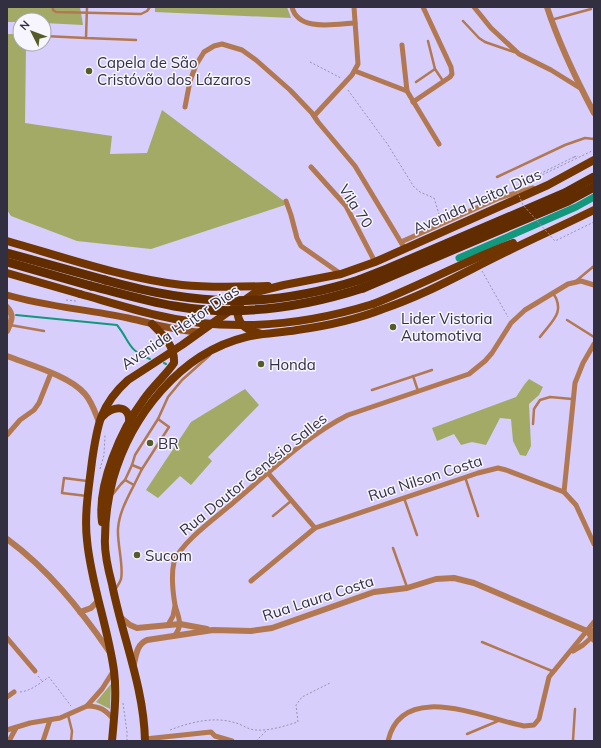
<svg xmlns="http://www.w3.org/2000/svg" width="601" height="748" font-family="Mulish,sans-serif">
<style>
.green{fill:#a2aa66}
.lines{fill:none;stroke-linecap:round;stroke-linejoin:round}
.stream{stroke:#12987d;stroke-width:2}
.canal{stroke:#12987d;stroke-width:7}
.path{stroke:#9892b4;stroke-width:1;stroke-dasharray:2 2;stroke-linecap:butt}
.service{stroke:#b27851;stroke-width:2.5}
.minor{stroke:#b27851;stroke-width:5}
.tertiary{stroke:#b27851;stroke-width:6}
.secondary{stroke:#904e1b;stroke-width:7}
.primary{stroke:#703500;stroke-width:8}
.trunk{stroke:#602c00;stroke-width:9}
.path-bridge{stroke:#9892b4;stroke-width:1;stroke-dasharray:2 2;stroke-linecap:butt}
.primary-bridge{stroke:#703500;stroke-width:8}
.trunk-bridge{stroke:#602c00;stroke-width:9}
.poi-dot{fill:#565c29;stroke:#f7f5fe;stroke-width:1.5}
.labels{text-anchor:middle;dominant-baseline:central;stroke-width:3;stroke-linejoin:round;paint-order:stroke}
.poi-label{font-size:15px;fill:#322f40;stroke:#f7f5fe;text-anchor:start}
.street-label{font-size:15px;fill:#322f40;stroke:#f7f5fe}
</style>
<rect width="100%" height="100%" fill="#d7cefb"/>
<g class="green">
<path d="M7,7H80L83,25L44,23V20H20V22H7Z"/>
<path d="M155,7H287L291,18L155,12Z"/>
<path d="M7,34H20V44H26L25,123L112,136L110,154L147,153L162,110L288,204L151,249L77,241L11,216L7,210Z"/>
<path d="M529,379L543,387L539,395L529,404L531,446L526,456L520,455L513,441L511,419L500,418L486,445L472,442L461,445L454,434L437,441L432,428L516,397L524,385Z"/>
<path d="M245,389L259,405L208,457L212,461L191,485L180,476L158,498L146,490L191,422Z"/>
<path d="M111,684L110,709L96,702Z"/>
</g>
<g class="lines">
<g class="stream">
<path d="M7,314H8"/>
<path d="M16,315L117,325C130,341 128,351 150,359"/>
<path d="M164,363L166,364"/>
</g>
<path class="canal" d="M459,258L576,207L594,197"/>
<g class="path">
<path d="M310,62L341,78"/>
<path d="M348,90L388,145L414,187L420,192L434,198L440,217"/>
<path d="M574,157L577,156L578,157"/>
<path d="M521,185L594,150"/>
<path d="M482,271L508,317"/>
<path d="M66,300L76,301"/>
<path d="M100,469L104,455L105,435"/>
<path d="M38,676L42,681"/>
<path d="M20,692C31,691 40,683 49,677L71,706"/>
<path d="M123,703L127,732V741"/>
<path d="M170,730C191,722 214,716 236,723C243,725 249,730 256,730C270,731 284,726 298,722L296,705L302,697L330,683"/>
<path d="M256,741L267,730"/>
</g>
<g class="service">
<path d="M53,7V10L56,12L141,14L147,11L150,7"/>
<path d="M87,7L86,38L136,40"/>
<path d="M551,20L591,9"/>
<path d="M463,21L479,38L485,42L514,52"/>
<path d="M44,36L86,38"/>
<path d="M428,41L435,69L443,81"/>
<path d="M416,82L435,69"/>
<path d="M497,177L565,145L585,138L594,139"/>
<path d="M576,281L594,266"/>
<path d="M567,320L594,337"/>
<path d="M10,325L44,331"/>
<path d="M540,337C552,321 566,312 553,293"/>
<path d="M413,376L418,391"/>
<path d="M372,390L432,370"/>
<path d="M533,424L534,409L540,400L550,397L572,399"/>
<path d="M132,465L142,469"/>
<path d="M465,477L478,516"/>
<path d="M125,480L134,485L142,469L169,427L158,419"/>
<path d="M113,494L121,484L125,480L132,465L135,455L158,419L168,397L182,380L210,355"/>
<path d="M87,496L62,493L64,478L87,481"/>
<path d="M404,498L417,535"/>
<path d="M273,516L291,501"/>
<path d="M393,548L407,587"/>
<path d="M115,590C117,586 120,583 121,579C124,567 117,543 118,529C119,513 127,499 134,485"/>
<path d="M482,642L552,671"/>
<path d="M68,715L72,731L71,741"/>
<path d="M467,734L498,721"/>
<path d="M574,741L573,740L575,709"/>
</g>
<g class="minor">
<path d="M292,7C298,32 335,24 355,23"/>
<path d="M474,7L491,28L519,54L551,70L580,88"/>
<path d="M402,45L407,91L439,144"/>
<path d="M355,71L407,91"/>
<path d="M413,102L450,77L452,74L451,67L423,7"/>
<path d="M185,107L190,81L196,65L204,52L214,46L222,44L242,50L256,60L290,90L312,113L318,122L355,166L405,249"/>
<path d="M314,116L352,75L358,64L354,7"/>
<path d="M311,167L346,206L375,262"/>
<path d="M286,201L291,215L297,238L301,246L341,274"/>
<path d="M401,242L499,198L533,188"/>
<path d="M7,435L20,420L34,410L39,403L51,373"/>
<path d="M268,473L315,528"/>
<path d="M564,492L575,383L583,363L594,344"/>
<path d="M251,581L315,528L478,473L498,468L506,470L564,492L576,505L594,544"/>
<path d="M168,625L173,616L175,606"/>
<path d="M174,636C184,625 178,617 175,605C173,593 171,575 174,562C181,542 218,516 234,502C270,472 306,436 348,415L469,374L485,361L492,353L511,323L525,310L568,284L581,281L594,285"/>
<path d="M7,638L35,671"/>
<path d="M573,651L583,645L593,636"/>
<path d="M7,697L14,692"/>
<path d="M87,706C100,706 106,710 114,720"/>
<path d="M7,730L30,723L60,718L87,706L102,689L114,670"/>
<path d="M145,739L211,732L215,736L232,741"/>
<path d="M9,741L16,728"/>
<path d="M43,741L50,720"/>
<path d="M388,741C402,679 485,719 524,726L534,725L539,719L549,677L594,622"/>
</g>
<g class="tertiary">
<path d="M547,7C559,44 576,79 594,113"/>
<path d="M7,307C15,315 11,322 7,331"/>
<path d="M7,356C30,365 70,376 85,394C92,402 95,412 99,422"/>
<path d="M7,539C48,569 80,609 109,651"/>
<path d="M80,612L91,608L98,601"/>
<path d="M119,616L130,625L137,628L180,624L207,629"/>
<path d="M587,631L594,640"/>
<path d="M134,664C136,655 137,644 147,640L213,630L251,631L272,628L374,592L407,588L436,579L454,578L474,583L587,631H594"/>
</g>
<path class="secondary" d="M7,295C47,307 87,309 128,318C152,323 175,331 200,332"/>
<g class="primary">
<path d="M7,241C63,257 124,278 182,285C210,288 239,287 268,286"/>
<path d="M7,273L80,294"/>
<path d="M373,304C421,285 465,261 513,243"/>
<path d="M238,305C235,323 245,330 261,334"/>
<path d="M102,417C111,406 131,403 129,423"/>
<path d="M102,522C97,484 121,430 144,399C153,386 165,376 174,363C175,346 163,335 152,324"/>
<path d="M112,741C114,718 117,694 114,671C108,627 91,584 87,540C84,514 89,487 92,461C97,426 100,405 128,380L182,345L256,292L284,285L341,274L375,262L548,185L594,160"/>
<path d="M145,741C144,687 122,636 112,584C108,569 104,553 105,538C105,519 108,498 113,479C131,416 180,353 246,337C263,333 280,333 297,330C326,326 355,320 383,309C425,295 463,273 502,254C532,239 564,225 594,210"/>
</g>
<g class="trunk">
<path d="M7,253L105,280"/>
<path d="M7,262L91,286"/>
<path d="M359,280L387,269L565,193L594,177"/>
<path d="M363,288L568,201L594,187"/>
</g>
<path class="path-bridge" d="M574,157L515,186L523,205L555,241L594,222"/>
<path class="primary-bridge" d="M80,294C105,301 131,309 156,315C230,333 302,326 373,304"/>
<g class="trunk-bridge">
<path d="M105,280C196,306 268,309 359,280"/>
<path d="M91,286C119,293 146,301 174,306C238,317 301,308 363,288"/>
</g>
</g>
<g class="poi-dot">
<circle cx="89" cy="71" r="4"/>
<circle cx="393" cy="327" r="4"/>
<circle cx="261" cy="364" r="4"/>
<circle cx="150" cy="443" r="4"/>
<circle cx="137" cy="555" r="4"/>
</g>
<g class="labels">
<g class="poi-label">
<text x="97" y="62">Capela de São<tspan x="97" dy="17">Cristóvão dos Lázaros</tspan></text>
<text x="401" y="318">Lider Vistoria<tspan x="401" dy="17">Automotiva</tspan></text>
<text x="269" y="364">Honda</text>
<text x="158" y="443">BR</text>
<text x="145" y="555">Sucom</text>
</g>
<g class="street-label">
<text transform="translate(477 201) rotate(-24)">Avenida Heitor Dias</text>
<text transform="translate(356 206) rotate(57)">Vila 70</text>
<text transform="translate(180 327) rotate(-34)">Avenida Heitor Dias</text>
<text transform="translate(253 474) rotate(-39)">Rua Doutor Genésio Salles</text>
<text transform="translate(425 478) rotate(-18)">Rua Nilson Costa</text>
<text transform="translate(318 598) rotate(-18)">Rua Laura Costa</text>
</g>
</g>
<rect width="601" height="748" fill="none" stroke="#322f40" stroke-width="16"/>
<g transform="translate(32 32) rotate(312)"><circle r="19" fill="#f7f5fe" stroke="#a8a6b2"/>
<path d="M0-3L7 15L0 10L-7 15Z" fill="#565c29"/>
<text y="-6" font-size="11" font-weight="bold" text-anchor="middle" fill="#322f40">N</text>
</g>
</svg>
